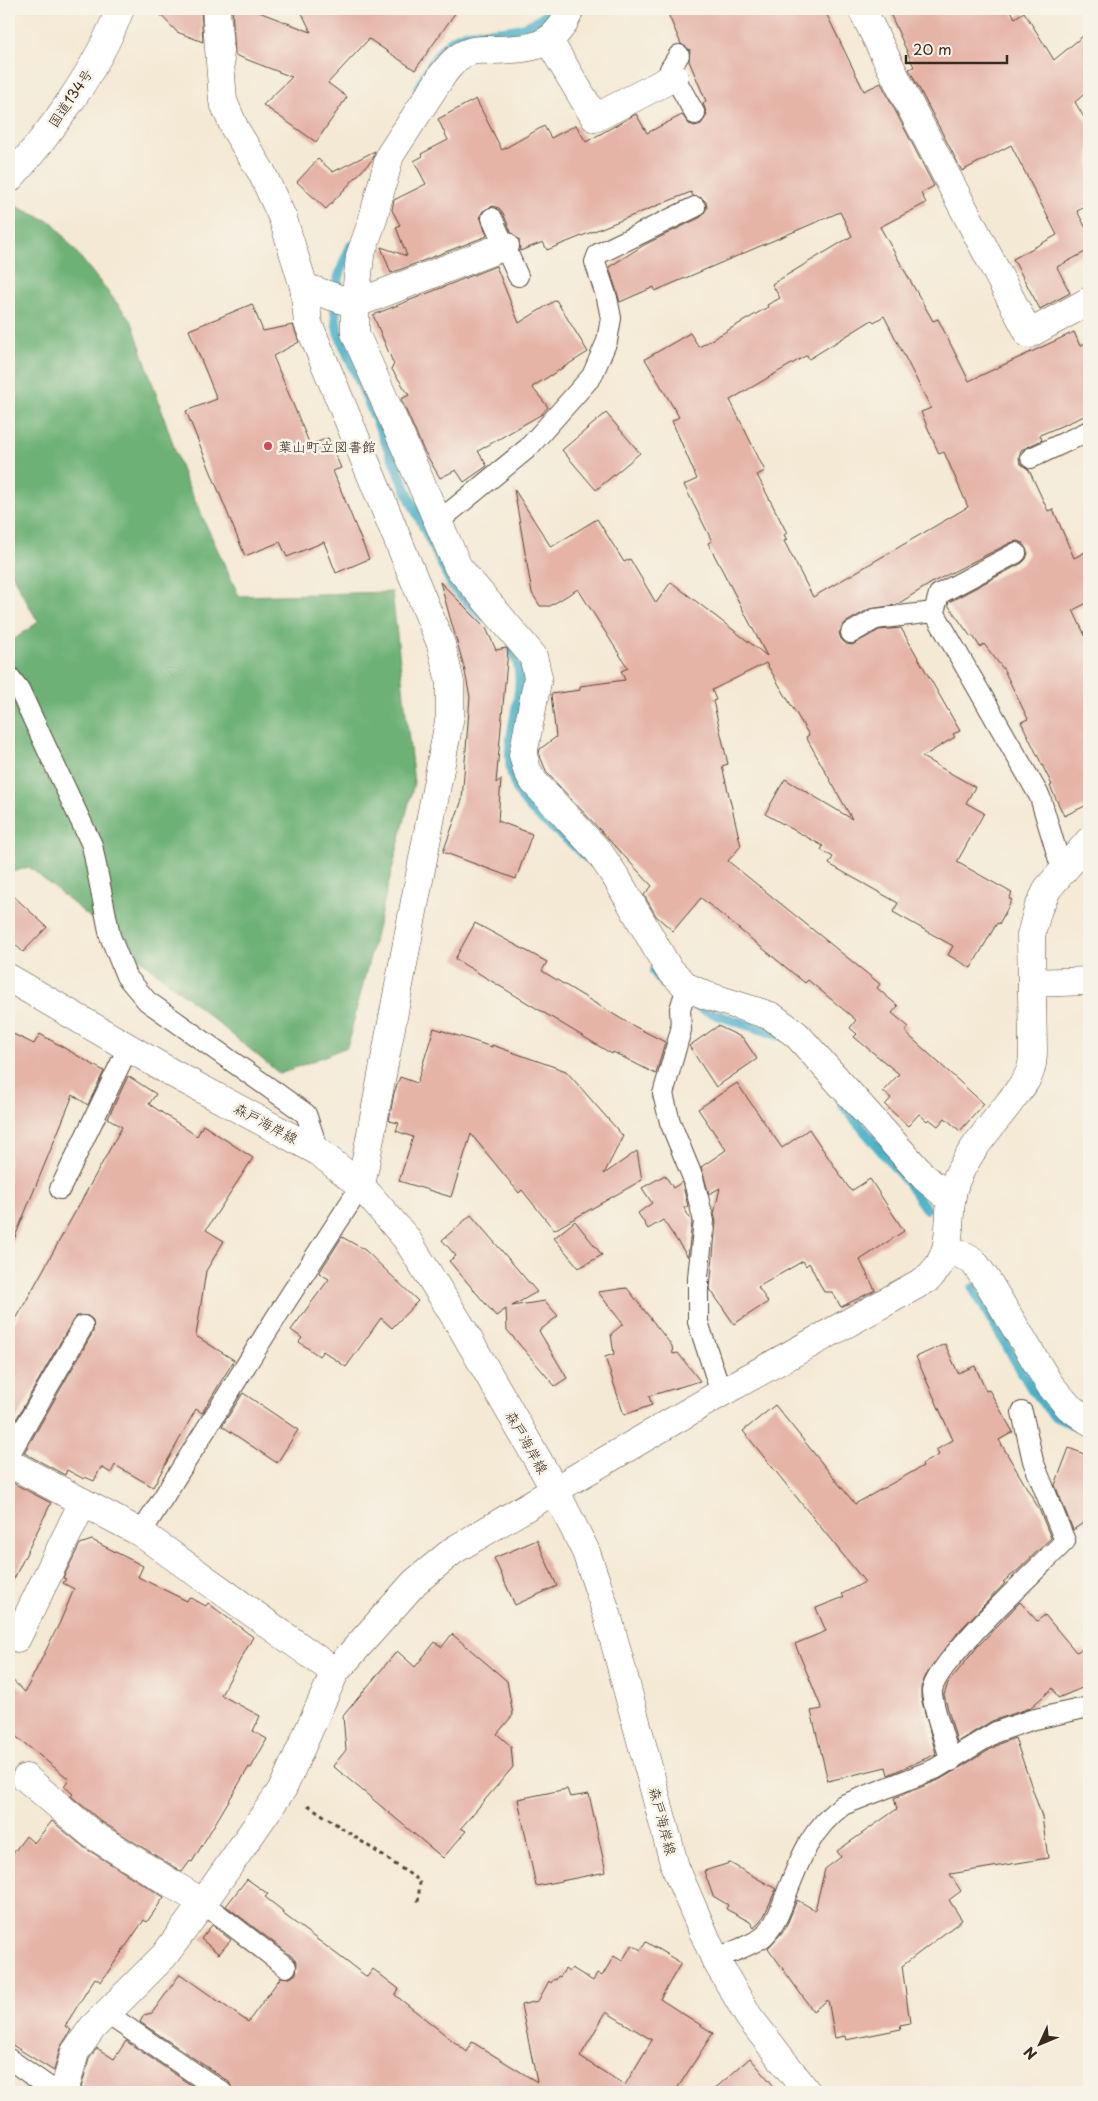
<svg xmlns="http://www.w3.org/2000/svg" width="1098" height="2101" font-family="'Playpen Sans','Klee One',sans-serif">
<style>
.forest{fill:#6db176;stroke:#546e4a}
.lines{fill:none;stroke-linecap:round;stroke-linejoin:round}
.stream{stroke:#48b0c7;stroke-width:10}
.building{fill:#e5b4a7;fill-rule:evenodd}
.service-casing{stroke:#574739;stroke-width:22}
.minor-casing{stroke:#574739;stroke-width:29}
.tertiary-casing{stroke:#574739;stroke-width:29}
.secondary-casing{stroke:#574739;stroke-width:29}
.trunk-casing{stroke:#574739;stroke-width:29}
.path{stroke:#574739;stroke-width:3;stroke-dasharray:4 4;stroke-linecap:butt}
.service{stroke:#fff;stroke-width:20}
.minor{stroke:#fff;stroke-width:28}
.tertiary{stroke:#fff;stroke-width:28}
.secondary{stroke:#fff;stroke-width:28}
.trunk{stroke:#fff;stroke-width:28}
.poi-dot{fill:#d1495b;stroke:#f7f3e8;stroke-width:2}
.labels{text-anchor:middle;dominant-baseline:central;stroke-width:5;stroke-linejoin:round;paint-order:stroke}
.street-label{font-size:14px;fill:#3b2a1e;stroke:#f7f3e8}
.poi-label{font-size:14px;fill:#3b2a1e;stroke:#f7f3e8;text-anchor:start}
</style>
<rect width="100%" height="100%" fill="#f7f3e8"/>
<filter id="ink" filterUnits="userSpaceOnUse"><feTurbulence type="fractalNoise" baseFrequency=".02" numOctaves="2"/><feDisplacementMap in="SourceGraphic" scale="10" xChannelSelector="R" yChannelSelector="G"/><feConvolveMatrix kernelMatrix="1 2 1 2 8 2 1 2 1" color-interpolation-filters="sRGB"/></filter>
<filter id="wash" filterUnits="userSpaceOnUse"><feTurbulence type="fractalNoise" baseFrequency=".0096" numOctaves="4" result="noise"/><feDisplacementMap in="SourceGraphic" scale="20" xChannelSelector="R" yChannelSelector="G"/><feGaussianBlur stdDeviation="1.12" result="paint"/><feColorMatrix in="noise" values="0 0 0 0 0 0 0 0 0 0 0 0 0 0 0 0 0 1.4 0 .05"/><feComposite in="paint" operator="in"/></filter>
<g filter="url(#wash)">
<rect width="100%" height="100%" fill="#f4e9d4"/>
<path class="forest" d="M9,203L53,223L132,322L184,477L239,596L392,592L414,783L347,1047L280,1074L29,867L9,873V643L38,622L9,569Z"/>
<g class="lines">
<g class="stream">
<path d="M418,90C428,70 440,42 463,35C469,33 476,34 482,33C513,30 528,32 552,9"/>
<path d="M351,246C336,278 331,297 338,332L412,503L453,587L483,616"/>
<path d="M512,649C536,692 493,742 518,791C534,820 566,834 587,858"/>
<path d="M654,971C676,1009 742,1022 781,1036"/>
<path d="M842,1104L908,1183L926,1209"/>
<path d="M973,1288L1033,1391L1054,1416L1076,1426"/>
</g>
</g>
<g id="blocks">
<g class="building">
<path d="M155,9H201L203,42L177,32Z"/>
<path d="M232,9H251L311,32L300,9H458L415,70L369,39L328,83L347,97L316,142L263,105L292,77L235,55Z"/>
<path d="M666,9H824L864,91L881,83L934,186L921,193L926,203L880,227L933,321L938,319L969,381L1074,332L1080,346L1089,341V414L1040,435L1042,440L1021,450L1019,457L1020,463L1029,470L1048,511L1053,509L1074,558L1089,550V602L1073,610L1089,644V804L1064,816L1050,786L1052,785L1021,722L1028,719L1004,670L984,644L980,647L973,636L971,637L948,605L949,602L1022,563L1026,559L1028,553L1023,543L1017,541L1010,543L933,582L896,605L869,609L845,623L839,633L841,639L846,644L852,645L879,630L901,628L960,731L953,734L955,737L922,757L975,787L966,803L984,813L957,862L1012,893L1009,899L1012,900L999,924L997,923L971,968L948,955L953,946L893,912L898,903L829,864L833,857L821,850L823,846L765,814L785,779L852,819L806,737L809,735L766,663L712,690L716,700L713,701L728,764L722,766L741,846L728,861L880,984L877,988L898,1006L892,1013L909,1027L905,1032L984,1104L960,1131L945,1118L938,1126L929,1119L927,1121L919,1114L908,1126L885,1105L891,1098L883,1091L899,1074L854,1037L857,1034L850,1028L856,1020L808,980L805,983L701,898L673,931L656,916L644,895L652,886L547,773L539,754L540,749L556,737L551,694L580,690V686L625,680L621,671L628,668L578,589L550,606H540L532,593L514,489L551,547L597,519L624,562L630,559L656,603L671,582L767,656L708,543L712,541L684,485L697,479L672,421L679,417L645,359L690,333L699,347L768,307L767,305L780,298L772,284L852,236L840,212L655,291L654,287L620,302L609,267L644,245L701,217L707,208L706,202L702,198L693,196L691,192L547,250L543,242L520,251L519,240L511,232L503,213L499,208L493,206L483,211L480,216L487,236L391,273L381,247L407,256L396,227L400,225L392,210L394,200L426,184L414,161L423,156L421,154L448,140L438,119L476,99L502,150L544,126L551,138L576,125L586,142L636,114L647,133L682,115L689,124L695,126L701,124L707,115L703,103L706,101L689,61L690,50L681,44ZM884,316L931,408L921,412L939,454L944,452L968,507L813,597L784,541L787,540L784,535L787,533L757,475L765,471L730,400L807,355L809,359L872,320L874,322Z"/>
<path d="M888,9H1010L1015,18L1024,12L1054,60L1089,31V90L1075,102L1089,126V205L1077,211L1089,234V250L1057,267L1070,293L1040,309L1013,259L1057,235L1011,145L962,171L909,69L914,67Z"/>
<path d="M375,151L373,159L326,209L297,182L318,159L333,172Z"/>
<path d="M496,266L519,323L556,300L588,352L532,387L548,407L542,414L478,451L487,466L464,482L456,470L440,478L423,449L401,399L409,395L391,368L394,365L373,315Z"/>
<path d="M252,304L263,331L293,325L299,342L273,356L310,445L328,438L341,468L333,471L369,559L336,573L324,542L287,557L280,542L245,556L186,411L217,399L189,330Z"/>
<path d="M606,413L640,453L596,490L562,450Z"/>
<path d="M440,582L486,628L496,650L506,648L508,650L496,783L501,779L498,821L532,834L516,879L443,852L462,800L470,697L464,667Z"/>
<path d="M9,892L47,927L23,952L9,939Z"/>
<path d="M475,923L547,962L542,971L628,1023L665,1042L656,1074L613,1052L612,1054L455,959Z"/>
<path d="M718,1026L743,1038L757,1059L716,1087L689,1046Z"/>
<path d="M434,1028L492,1047V1045L566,1071L623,1136L604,1174L637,1151L642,1180L554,1230L522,1190L519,1193L471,1134L451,1197L399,1181L413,1137L396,1131L399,1123L389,1121L394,1093L400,1077L417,1083Z"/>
<path d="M9,1032L34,1044L40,1034L104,1071L88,1105L73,1095L10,1249H9Z"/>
<path d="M128,1076L156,1094L149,1104L197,1136L203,1125L253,1158L206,1230L224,1241L206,1271L196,1336L234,1360L202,1413L196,1409L153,1487L115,1465L111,1473L101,1467L94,1481L85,1477L84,1479L67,1470L65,1475L24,1453L93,1332V1320L88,1316H77L73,1320L9,1432V1332L122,1127L108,1118Z"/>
<path d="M737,1083L782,1148L809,1129L851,1191L870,1179L904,1231L860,1260L875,1290L841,1307L832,1292H824L809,1263L806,1266L803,1261L758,1287L768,1302L734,1324L710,1289L716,1222L714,1214L720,1188L709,1194L701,1167L726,1150L698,1109Z"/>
<path d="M665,1175L673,1188L682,1182L688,1206L684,1208L692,1222L688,1257L663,1220L648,1229L638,1213L652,1203L642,1188Z"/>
<path d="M471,1215L537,1292L512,1306L545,1301L558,1316L539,1331L567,1378L555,1386L507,1330L506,1309L496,1316L449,1261L456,1256L442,1240Z"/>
<path d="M575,1221L602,1255L579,1268L554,1238Z"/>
<path d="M342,1237L365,1250L418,1301L392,1328L381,1318L346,1367L323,1351L319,1356L299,1342L302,1338L291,1330L329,1279L319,1273Z"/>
<path d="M627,1288L672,1346L673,1354L678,1353L700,1381L649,1396L652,1405L624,1415L605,1357L614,1354L611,1334L623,1324L598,1292Z"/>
<path d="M945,1344L958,1373L975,1366L986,1391L989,1390L1013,1432L999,1440L1039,1509L1051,1538L1017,1571L1003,1582L1005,1583L960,1630L927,1673L921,1687V1698L936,1754L888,1775L886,1767L828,1781L811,1711L822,1709L795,1644L826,1631L816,1608L844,1597L842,1594L865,1582L743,1431L775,1405L855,1504L923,1466L922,1464L939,1455L936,1450L953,1440L916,1357Z"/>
<path d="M243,1393L298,1430L277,1463L222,1426Z"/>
<path d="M1069,1448L1089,1456V1519L1073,1530L1055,1485Z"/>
<path d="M9,1481L51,1503L9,1589Z"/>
<path d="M92,1540L143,1566L138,1577L187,1601L189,1597L206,1606L208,1603L253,1637L221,1695L260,1716L253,1731L267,1739L251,1768L249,1767L192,1862L190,1861L182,1872L102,1822L71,1796L73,1794L64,1786L69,1779L9,1731V1677L25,1692L60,1622L74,1589L63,1583L66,1579L63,1578L80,1544Z"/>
<path d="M537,1540L557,1586L515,1605L494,1558Z"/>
<path d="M1020,1602L1037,1621L1045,1615L1076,1652L1083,1649L1089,1663V1685L1058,1698L1053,1688L1030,1708L992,1721L957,1742L944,1695L948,1683L978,1646Z"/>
<path d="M452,1634L507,1681L513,1715L497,1734L511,1746L513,1767L461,1828L466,1831L443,1858L333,1766L346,1750L343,1716L397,1651L415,1667L435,1642L442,1647Z"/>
<path d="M1015,1738L1042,1817L1048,1858L950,1874L961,1891L949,1900L962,1920L902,1966L910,2023L900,2025L901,2029L846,2040L845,2036L835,2038L828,2000L813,2011L768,1948L785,1929L797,1900L815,1910L825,1869L841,1857L837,1851L897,1809L894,1798L939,1780L1001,1743Z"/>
<path d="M567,1789L570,1797L589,1794L606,1872L536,1886L518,1799Z"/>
<path d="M52,1821L85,1848L164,1897L147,1922L144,1920L101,1982L95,1978L65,2026L71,2030L60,2048L54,2071L9,2043V1859L26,1836L34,1843Z"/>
<path d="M730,1863L776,1889L764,1916L754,1928L750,1922L726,1909L728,1905L713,1896L704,1871Z"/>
<path d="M247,1879L268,1894L265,1897L283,1911L282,1913L367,1977L373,1969L399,1989L395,1995L467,2052L472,2042L537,2082L521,2005L538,2001L549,1981L551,1983L554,1979L556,1980L558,1976L560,1977L565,1969L569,1972L572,1968L593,1981L597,1973L602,1976L614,1956L622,1961L632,1945L641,1950L646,1942L681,1963L660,1999L713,2033L675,2092H234L229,2082L140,2022L144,2015L152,2013L180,1974L248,2022L281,1977L290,1978L296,1974L297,1963L294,1958L226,1906ZM606,2012L652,2040L625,2085L580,2057Z"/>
<path d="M212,1925L231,1940L219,1954L201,1939Z"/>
<path d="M126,2041L201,2092H88L81,2088L89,2059L97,2048L114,2059Z"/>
<path d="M750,2058L779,2092H711Z"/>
</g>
</g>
</g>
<g filter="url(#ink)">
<use href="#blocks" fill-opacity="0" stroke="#574739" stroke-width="1"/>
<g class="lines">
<g class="service-casing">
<g id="service">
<path d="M679,55L670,69L695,114"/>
<path d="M492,218L518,276"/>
<path d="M1031,458L1089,431"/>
<path d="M439,521L528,448L592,376L607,341L611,318L607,298L595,262L598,254L695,207"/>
<path d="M1016,553L939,594L934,612L1040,797L1062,870"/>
<path d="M851,633L875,619L934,612"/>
<path d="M9,676L19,689L92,845L110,936L126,976L147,1001L306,1114L319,1152"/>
<path d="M687,987L680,1009L681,1030L663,1094L670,1122L693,1178L704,1221L698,1277V1322L721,1393"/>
<path d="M60,1189L128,1048"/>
<path d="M9,1455L83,1326"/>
<path d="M141,1533L285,1303L361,1186"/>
<path d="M951,1761C947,1748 931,1702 932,1691C935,1662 1040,1567 1065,1541L1033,1461L1022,1412"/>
<path d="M203,1903L286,1967"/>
<path d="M715,1959C727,1954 755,1944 764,1936C775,1926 781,1909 786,1895C800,1859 810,1830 843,1805L935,1769L996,1732L1031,1720L1089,1707"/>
<path d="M106,2013L222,2092"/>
<path d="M9,2059L56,2092"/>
</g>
</g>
<g class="minor-casing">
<g id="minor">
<path d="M862,9L906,98L1029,334L1089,301"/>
<path d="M549,41L595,118L674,77"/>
<path d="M505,246L355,304L360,256L372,222L390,155L443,74C450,65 457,56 469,52C476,49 485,50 492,50C529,49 556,49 570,9"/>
<path d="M304,287L355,304V333L458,567L533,656L538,677L523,755L527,770L534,782L599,852L617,879L668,968L687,987L705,995L771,1016L797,1035L924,1177L951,1200"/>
<path d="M1032,983L1089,981"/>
<path d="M948,1248L973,1261L988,1282L1050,1385L1069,1407L1089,1421"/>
<path d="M9,1463L141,1533L335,1672"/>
<path d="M17,1638L83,1502"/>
<path d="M26,1778L93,1835L203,1903"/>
<path d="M64,2092L75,2052L93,2027L164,1956L203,1903L283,1788L335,1672L415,1582L454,1550L555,1490L721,1393L929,1278C960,1246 942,1213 957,1178C969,1150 991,1127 1009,1103C1017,1092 1028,1081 1031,1068C1033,1062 1033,1055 1033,1049L1031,935L1038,909L1048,888L1089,841"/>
</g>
</g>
<g class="tertiary-casing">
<path id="tertiary" d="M216,9L223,101L235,129L262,173L283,219L304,287L308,323L441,644L450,682V716L361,1186"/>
</g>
<g class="secondary-casing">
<path id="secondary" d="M9,978L172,1073L319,1152L361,1186L406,1238L462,1328L555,1490L586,1552L607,1614L675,1867L715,1959L749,2017L807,2092"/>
</g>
<g class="trunk-casing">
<path id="trunk" d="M9,179C51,133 98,68 120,9"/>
</g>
<path class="path" d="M308,1805L420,1881L418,1903"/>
<use href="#service" class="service"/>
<use href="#minor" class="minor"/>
<use href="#tertiary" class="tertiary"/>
<use href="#secondary" class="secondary"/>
<use href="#trunk" class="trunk"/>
</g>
</g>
<circle class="poi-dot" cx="268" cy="446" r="5"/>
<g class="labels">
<g class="street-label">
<text transform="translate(70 98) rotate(-56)">国道134号</text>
<text transform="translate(266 1123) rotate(28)">森戸海岸線</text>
<text transform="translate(527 1442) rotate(60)">森戸海岸線</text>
<text transform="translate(663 1821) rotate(75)">森戸海岸線</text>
</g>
<g class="poi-label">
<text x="278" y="446">葉山町立図書館</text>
</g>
</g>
<rect width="1098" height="2101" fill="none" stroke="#f7f3e8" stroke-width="30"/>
<g transform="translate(1040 2044) rotate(226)" stroke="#f7f3e8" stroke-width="4" paint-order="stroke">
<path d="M0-4L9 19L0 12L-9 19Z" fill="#3b2a1e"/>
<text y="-8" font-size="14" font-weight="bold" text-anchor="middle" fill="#3b2a1e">N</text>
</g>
<path d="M906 55v8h101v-8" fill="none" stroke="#3b2a1e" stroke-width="2.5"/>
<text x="913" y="55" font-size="15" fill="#3b2a1e" stroke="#f7f3e8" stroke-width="4" paint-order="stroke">20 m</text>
</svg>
